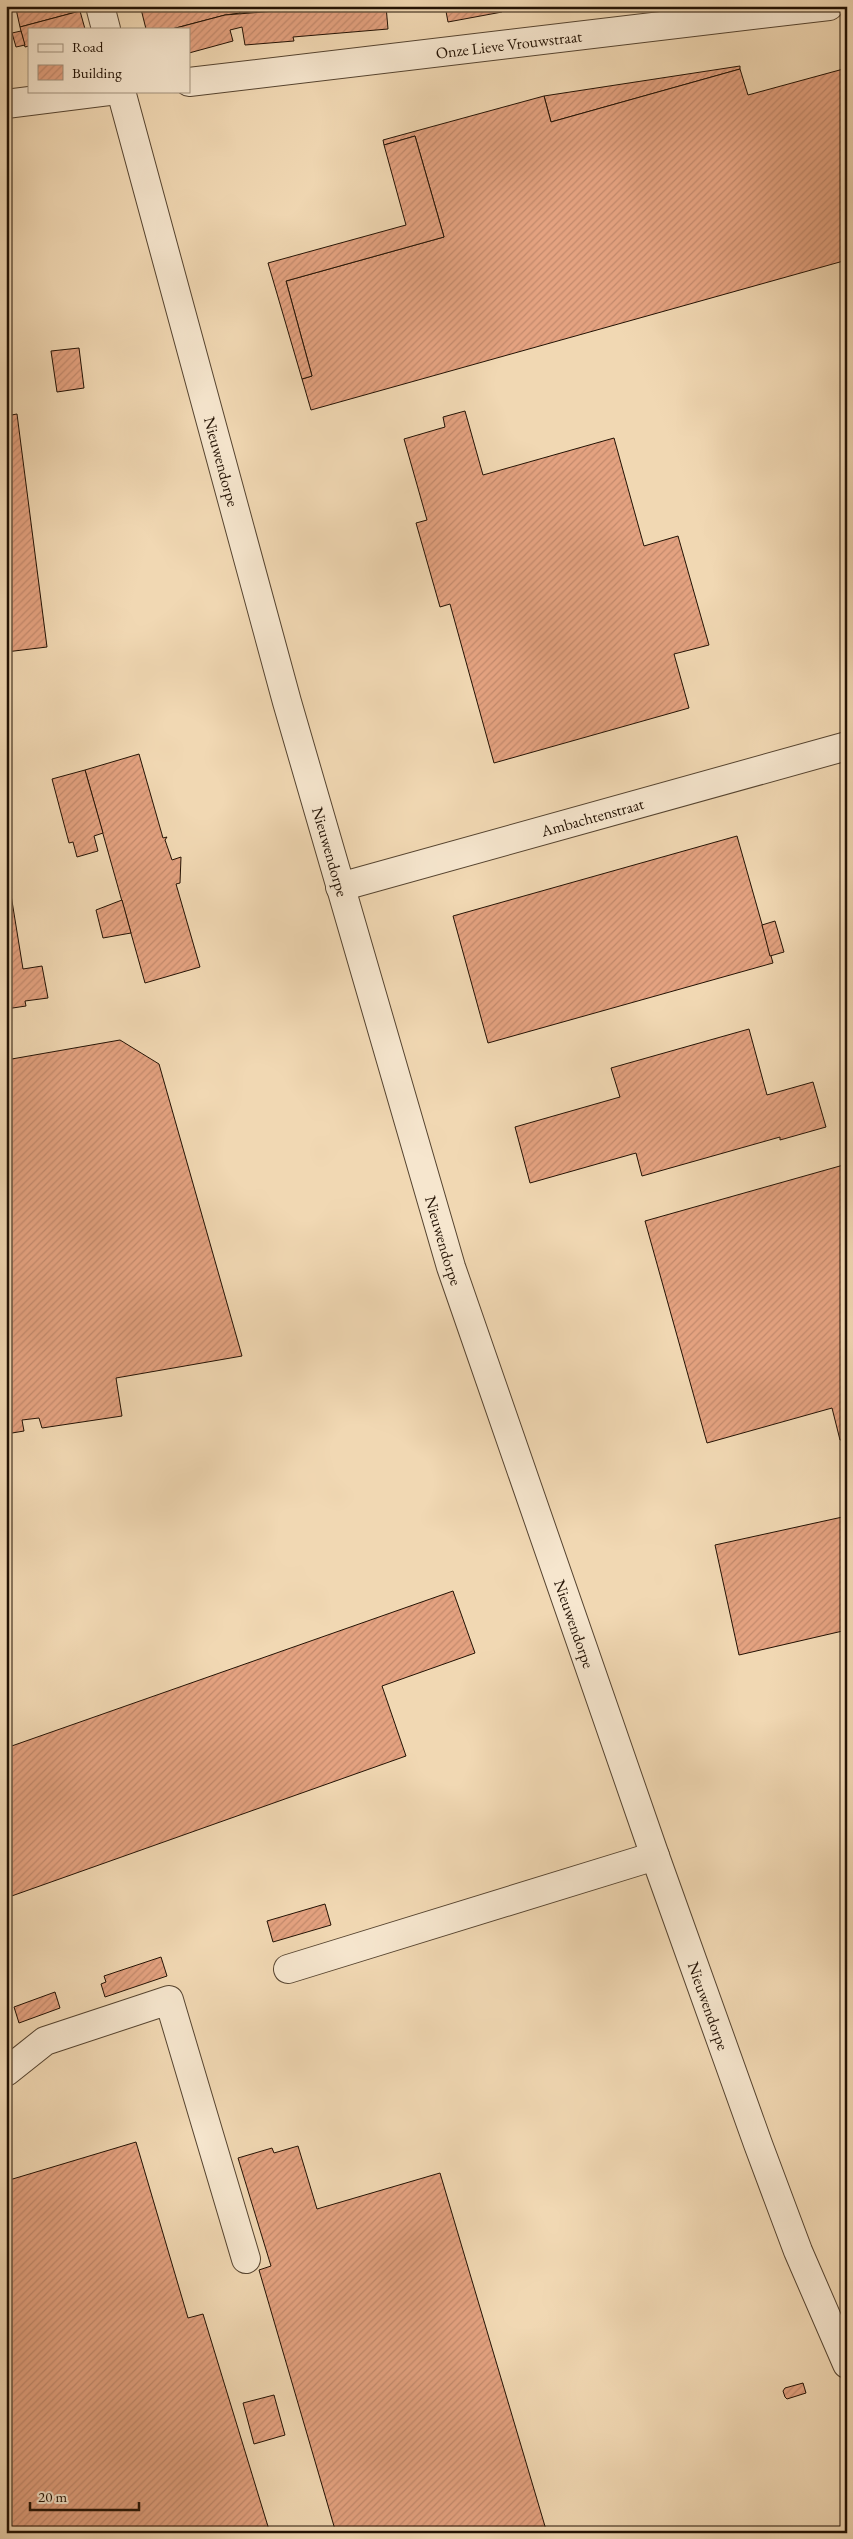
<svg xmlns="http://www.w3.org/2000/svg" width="853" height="2539" font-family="'EB Garamond',serif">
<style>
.building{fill:url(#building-hatch);stroke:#231204}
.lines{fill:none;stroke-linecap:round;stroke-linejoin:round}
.minor-casing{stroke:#564430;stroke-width:30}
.minor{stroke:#f6e6ce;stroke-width:28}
.labels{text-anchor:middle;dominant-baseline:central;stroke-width:4;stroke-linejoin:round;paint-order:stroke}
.street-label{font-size:16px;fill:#231204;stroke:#f6e6ce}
</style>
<defs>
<pattern id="building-hatch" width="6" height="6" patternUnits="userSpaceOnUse" patternTransform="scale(1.25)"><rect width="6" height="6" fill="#e4a280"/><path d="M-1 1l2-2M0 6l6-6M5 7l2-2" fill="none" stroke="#c38a6d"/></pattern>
</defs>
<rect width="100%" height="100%" fill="#f1d8b3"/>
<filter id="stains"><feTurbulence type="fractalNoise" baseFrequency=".004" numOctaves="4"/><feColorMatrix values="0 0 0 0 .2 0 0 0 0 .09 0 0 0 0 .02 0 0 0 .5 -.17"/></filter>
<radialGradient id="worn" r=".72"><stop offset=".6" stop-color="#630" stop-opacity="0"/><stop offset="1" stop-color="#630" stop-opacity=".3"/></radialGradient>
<g class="building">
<path d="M28,6H79L80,11L20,27L16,9Z"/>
<path d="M149,6H239L240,13L225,15L172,29H146L141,9Z"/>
<path d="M239,6H266L267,11L240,13Z"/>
<path d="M339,6H386L388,29L293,37L294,41L245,45L242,27L230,30L233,41L189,53V29H172L225,15Z"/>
<path d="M445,6H501L502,12L448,22Z"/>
<path d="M80,11L85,29H29V46L25,47L20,27Z"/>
<path d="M21,31L25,45L16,47L12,33Z"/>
<path d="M740,66V69L551,122L544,96Z"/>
<path d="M847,68V260L311,410L302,379L312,376L286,281L444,237L415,136L384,145L383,140L544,96L551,122L740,69L748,95Z"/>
<path d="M415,136L444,237L286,281L312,376L302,379L268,263L406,225L384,145Z"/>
<path d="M79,348L84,388L57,392L51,351Z"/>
<path d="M465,411L483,475L614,438L644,546L678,536L709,645L674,654L689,708L494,763L450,604L440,607L416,523L427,520L404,439L445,427L443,417Z"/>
<path d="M17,414L47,647L6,652V416Z"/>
<path d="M139,754L163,838L167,837L165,840L172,860L181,857L180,883L176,884L200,967L145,983L85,770Z"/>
<path d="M85,770L103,833L94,836L98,851L77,857L73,842L69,843L52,779Z"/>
<path d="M737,836L773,963L488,1043L453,916Z"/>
<path d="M6,864L23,969L42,966L48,998L25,1001L26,1006L6,1009Z"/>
<path d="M122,900L131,933L103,938L96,910Z"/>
<path d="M775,921L784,952L770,956L762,925Z"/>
<path d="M749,1029L767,1095L813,1082L826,1127L780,1140V1137L642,1176L636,1153L530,1183L515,1127L620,1097L611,1068Z"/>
<path d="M120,1040L159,1064L242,1356L116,1378L122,1416L42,1428L39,1418L22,1420L24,1431L6,1434V1060Z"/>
<path d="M847,1164V1439L840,1440L832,1408L707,1443L645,1221Z"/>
<path d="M847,1516V1630L739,1655L715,1545Z"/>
<path d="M453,1591L475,1653L382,1686L406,1756L6,1898V1748Z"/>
<path d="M325,1904L331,1925L273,1942L267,1921Z"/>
<path d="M161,1957L167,1976L105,1997L101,1984L106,1982L104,1976Z"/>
<path d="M55,1992L60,2008L19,2023L14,2007Z"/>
<path d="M136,2142L188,2318L203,2314L270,2533H6V2181Z"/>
<path d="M298,2146L317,2209L440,2173L547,2533H336L259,2270L271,2266L238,2158L272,2148L274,2153Z"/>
<path d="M803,2383L806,2393L787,2399L785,2397L783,2391L785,2388Z"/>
<path d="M274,2395L285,2435L254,2444L243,2403Z"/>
</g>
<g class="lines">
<g class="minor-casing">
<g id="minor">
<path d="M100,6L106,29"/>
<path id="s1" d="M189,82L829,6"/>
<path id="s2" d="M121,91L287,702L451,1267L655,1856L758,2144L798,2251L847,2364"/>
<path d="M6,104L109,91"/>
<path id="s3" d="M340,887L847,746"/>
<path d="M288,1969L655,1856"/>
<path d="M6,2072L45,2041L169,2000L246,2259"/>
</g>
</g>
<use href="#minor" class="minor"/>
</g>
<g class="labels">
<g class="street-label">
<text stroke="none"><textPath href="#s1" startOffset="322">Onze Lieve Vrouwstraat</textPath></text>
<text stroke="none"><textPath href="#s2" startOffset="384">Nieuwendorpe</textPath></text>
<text stroke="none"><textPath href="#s3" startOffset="262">Ambachtenstraat</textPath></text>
<text stroke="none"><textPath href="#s2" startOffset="789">Nieuwendorpe</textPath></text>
<text stroke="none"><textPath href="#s2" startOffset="1194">Nieuwendorpe</textPath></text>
<text stroke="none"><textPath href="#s2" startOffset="1599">Nieuwendorpe</textPath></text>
<text stroke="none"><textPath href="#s2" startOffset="2004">Nieuwendorpe</textPath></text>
</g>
</g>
<rect width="853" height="2539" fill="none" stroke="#f1d8b3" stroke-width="25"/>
<rect x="8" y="8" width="838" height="2524" fill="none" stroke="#231204" stroke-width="2.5"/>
<rect x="12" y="12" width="828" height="2514" fill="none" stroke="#231204"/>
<rect x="28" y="28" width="162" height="65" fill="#f6e6ce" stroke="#a2917d"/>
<rect x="38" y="44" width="25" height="8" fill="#f6e6ce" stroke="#a2917d"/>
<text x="72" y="52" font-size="15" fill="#231204">Road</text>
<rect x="38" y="65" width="25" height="15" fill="url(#building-hatch)" stroke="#a2917d"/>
<text x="72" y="78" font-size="15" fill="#231204">Building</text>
<path d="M30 2502v8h109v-8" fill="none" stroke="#231204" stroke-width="2.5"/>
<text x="38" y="2502" font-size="15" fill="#231204" stroke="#f6e6ce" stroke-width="4" paint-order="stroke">20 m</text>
<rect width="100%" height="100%" filter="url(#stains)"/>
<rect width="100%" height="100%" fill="url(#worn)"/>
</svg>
